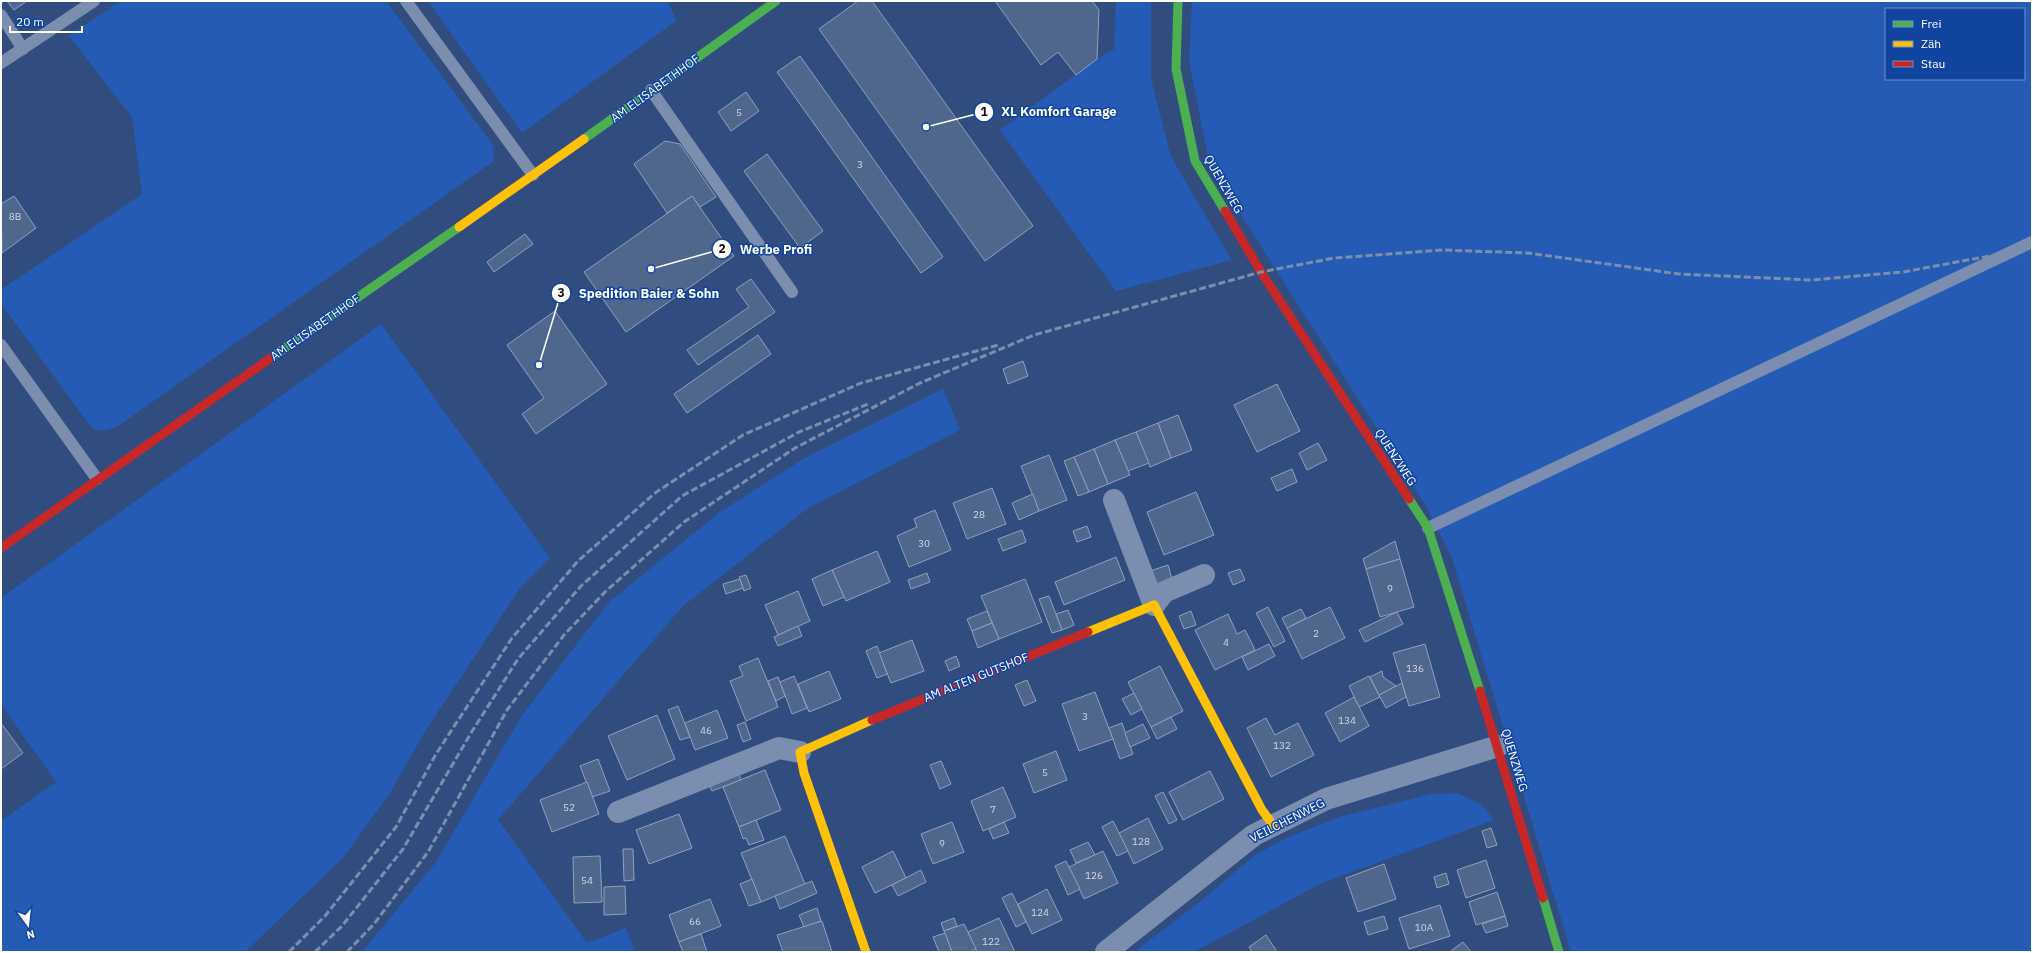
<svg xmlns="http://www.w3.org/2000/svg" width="2033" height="953" font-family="'IBM Plex Sans',sans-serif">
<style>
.green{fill:#255bb5;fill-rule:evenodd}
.building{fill:#4f668d;stroke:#91a1bd}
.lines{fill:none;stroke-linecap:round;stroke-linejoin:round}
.lane{stroke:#7c8eaf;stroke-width:12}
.street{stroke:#7c8eaf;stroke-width:22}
.fast{stroke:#4caf50;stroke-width:9}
.slow{stroke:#ffc107;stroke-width:9}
.jam{stroke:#c62828;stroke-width:9}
.rail{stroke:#7c8eae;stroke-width:3;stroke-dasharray:7 3;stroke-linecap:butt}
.labels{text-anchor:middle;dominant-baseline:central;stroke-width:3;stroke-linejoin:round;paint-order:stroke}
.number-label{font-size:10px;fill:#d3d9e2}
.street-label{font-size:12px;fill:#fff;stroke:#11449f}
.leader{fill:none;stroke:#fff;stroke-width:1.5}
.callout-dot{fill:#fff;stroke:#11449f;stroke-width:1.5}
.mark-label{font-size:12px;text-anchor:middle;font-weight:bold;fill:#111}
.callout-label{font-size:13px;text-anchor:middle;font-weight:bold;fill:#fff;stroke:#11449f;stroke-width:3;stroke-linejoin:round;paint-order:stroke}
</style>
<rect width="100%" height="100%" fill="#314d7f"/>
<g class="green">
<path d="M120,1H386L493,145L494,161L121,424C110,431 102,433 91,427L1,304V290L142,194L132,117L69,36Z"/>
<path d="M428,1H668L676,21L522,133Z"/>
<path d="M1116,1H1151V79L1171,157L1232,260L1116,291L1000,130L1097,59L1114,49Z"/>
<path d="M1192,1H2032V952H1571L1452,558L1426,506L1234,204L1207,153L1189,61ZM1886,9H2024V79H1886Z"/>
<path d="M381,324L550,558L520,588L424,733L390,793L343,858L245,952H1V821L56,782L1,704V598Z"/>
<path d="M943,389L960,430L808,508L683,606L498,820L587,943L626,928L635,952H362L436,862L521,717L609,602L720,512L805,458Z"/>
<path d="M1457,793L1481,804L1494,820L1322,883L1194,952H1134L1202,900L1255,855L1288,837L1343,816L1431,794Z"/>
</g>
<g class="building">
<path d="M7,1H27L14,10Z"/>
<path d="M858,1H872L1033,226L985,261L819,29Z"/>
<path d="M995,1H1092L1099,10L1097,59L1076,75L1058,52L1041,65Z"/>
<path d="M800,56L943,257L921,273L777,72Z"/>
<path d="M746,92L759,111L731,131L718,112Z"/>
<path d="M665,141L680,144L716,197L700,207L692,196L667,213L634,164Z"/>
<path d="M767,154L823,231L800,248L744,171Z"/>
<path d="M14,196L36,228L2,253L1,204Z"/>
<path d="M692,196L734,256L626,332L584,272Z"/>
<path d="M525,234L533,244L494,272L487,262Z"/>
<path d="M751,279L775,312L698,365L687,350L749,307L736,289Z"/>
<path d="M555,311L607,384L536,434L522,414L544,398L507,345Z"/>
<path d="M758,335L771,354L687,413L674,394Z"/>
<path d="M1023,361L1028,376L1008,384L1003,369Z"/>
<path d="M1277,384L1300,431L1257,452L1234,405Z"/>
<path d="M1178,415L1192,450L1171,458L1158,423Z"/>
<path d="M1158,423L1171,458L1150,467L1136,432Z"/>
<path d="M1136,432L1149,463L1128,471L1115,440Z"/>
<path d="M1115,440L1130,475L1108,484L1094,449Z"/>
<path d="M1318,443L1327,460L1307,470L1299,453Z"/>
<path d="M1094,449L1108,484L1089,492L1074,457Z"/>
<path d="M1049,455L1067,500L1039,511L1021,466Z"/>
<path d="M1074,457L1089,492L1078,496L1064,461Z"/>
<path d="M1292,469L1297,482L1277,491L1271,478Z"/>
<path d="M992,488L1006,524L967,539L953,503Z"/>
<path d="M1196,492L1214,535L1164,555L1147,512Z"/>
<path d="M1033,494L1039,511L1019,520L1012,503Z"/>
<path d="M935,510L951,550L909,567L897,536L917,527L914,519Z"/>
<path d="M1087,526L1091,537L1077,542L1073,531Z"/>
<path d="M1022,530L1026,542L1003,551L998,539Z"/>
<path d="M1395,541L1400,559L1366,569L1363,559Z"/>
<path d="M877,551L890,582L846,601L832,570Z"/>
<path d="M1116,557L1125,580L1064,605L1055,582Z"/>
<path d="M1400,559L1414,607L1380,617L1366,569Z"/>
<path d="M1168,565L1172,579L1154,585L1150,571Z"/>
<path d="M1240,569L1245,580L1233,585L1228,573Z"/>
<path d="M832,570L844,597L823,606L812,579Z"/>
<path d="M927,573L930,582L911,589L908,580Z"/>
<path d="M746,575L751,588L744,591L739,577Z"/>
<path d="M740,579L743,588L726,594L723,584Z"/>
<path d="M1025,579L1042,622L999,639L981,596Z"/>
<path d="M798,591L810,621L778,635L765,605Z"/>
<path d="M1049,596L1062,630L1052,633L1039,599Z"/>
<path d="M1268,607L1285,641L1274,647L1256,613Z"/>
<path d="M1330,607L1345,638L1302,659L1287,628Z"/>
<path d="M1301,609L1306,618L1287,628L1282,618Z"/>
<path d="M1068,610L1074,625L1062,630L1056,614Z"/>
<path d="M987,611L992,623L972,631L967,619Z"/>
<path d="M1191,611L1196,625L1184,629L1179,616Z"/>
<path d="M1397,612L1403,624L1365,642L1359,630Z"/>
<path d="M1228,614L1237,634L1245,630L1255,650L1215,670L1195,630Z"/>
<path d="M992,623L999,639L978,648L972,631Z"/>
<path d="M798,626L802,636L778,646L774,637Z"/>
<path d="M912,640L924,671L891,683L879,653Z"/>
<path d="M1269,644L1275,656L1248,670L1242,657Z"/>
<path d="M1425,644L1440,697L1409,706L1393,653Z"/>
<path d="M877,646L887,674L877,678L866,651Z"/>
<path d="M956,656L960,666L949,671L945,661Z"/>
<path d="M758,658L778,707L746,721L730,681L743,676L739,666Z"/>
<path d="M1160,666L1183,711L1151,727L1128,682Z"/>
<path d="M829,671L841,699L809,712L798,684Z"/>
<path d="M1382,671L1383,677L1396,686L1379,695L1370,677Z"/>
<path d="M794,676L807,708L792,714L780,682Z"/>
<path d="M1369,676L1380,697L1359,707L1349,686Z"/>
<path d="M778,677L785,696L776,701L768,681Z"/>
<path d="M1027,680L1036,701L1024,706L1015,685Z"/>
<path d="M1402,683L1406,697L1386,708L1379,695Z"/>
<path d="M1095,692L1113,739L1079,751L1062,704Z"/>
<path d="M1134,693L1142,709L1131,715L1122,699Z"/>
<path d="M1354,697L1369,726L1340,742L1325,713Z"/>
<path d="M678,706L690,737L680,740L668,710Z"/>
<path d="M717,710L728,738L695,750L685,723Z"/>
<path d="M657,715L675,759L627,780L608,736Z"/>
<path d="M1171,717L1177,729L1157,739L1151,727Z"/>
<path d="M1266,718L1275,735L1298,723L1314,755L1271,777L1247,728Z"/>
<path d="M745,722L751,739L743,742L737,725Z"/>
<path d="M1,723L23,753L1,769Z"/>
<path d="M1122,723L1133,754L1120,759L1109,728Z"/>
<path d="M1143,724L1150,738L1130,747L1125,733Z"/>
<path d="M1056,751L1067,780L1034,793L1023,764Z"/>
<path d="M598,759L610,791L592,797L580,766Z"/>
<path d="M941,761L951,784L940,789L930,765Z"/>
<path d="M737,770L741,780L712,791L708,782Z"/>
<path d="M765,770L781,810L739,827L723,787Z"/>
<path d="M1210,771L1224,799L1183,820L1169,792Z"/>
<path d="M587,782L599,814L552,832L540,800Z"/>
<path d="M1003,787L1016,817L983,831L971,801Z"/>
<path d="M1163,792L1177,820L1169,824L1155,796Z"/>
<path d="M679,814L692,848L649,864L636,830Z"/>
<path d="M1148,818L1163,849L1134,864L1119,833Z"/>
<path d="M756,820L764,840L749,845L746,838L743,839L739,827Z"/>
<path d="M1113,821L1128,851L1117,856L1102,827Z"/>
<path d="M952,822L964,852L933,864L921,834Z"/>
<path d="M1004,822L1009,833L993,839L989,829Z"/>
<path d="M1491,828L1497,845L1487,848L1482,831Z"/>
<path d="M785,836L805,884L761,902L741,853Z"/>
<path d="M1088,842L1095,855L1076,863L1070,850Z"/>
<path d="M623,849H633L634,880L624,881Z"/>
<path d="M893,851L906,878L875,893L862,867Z"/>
<path d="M1103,851L1118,883L1084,899L1069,867Z"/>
<path d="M600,856L602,902L574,903L573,857Z"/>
<path d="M1486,860L1495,888L1466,898L1457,870Z"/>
<path d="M1066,861L1080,889L1068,895L1055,866Z"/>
<path d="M1384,864L1396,899L1358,912L1346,878Z"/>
<path d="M921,870L926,882L898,896L892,885Z"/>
<path d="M1446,873L1449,884L1437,888L1434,877Z"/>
<path d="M752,879L761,902L749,906L740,884Z"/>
<path d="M812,881L817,893L780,909L775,896Z"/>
<path d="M625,886L626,914L604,915V887Z"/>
<path d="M1047,889L1062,920L1032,934L1018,904Z"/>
<path d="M1497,892L1505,916L1476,925L1469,902Z"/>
<path d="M1012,893L1026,922L1016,927L1002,898Z"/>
<path d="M710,899L721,926L679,942L669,915Z"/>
<path d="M1440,905L1450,936L1409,949L1399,918Z"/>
<path d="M817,908L821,921L804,927L799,915Z"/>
<path d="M1384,916L1388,929L1368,935L1364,922Z"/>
<path d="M1505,916L1508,926L1486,933L1482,924Z"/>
<path d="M954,918L957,926L944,931L941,923Z"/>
<path d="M999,918L1015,952H977L968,932Z"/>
<path d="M822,921L832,952H783L777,935Z"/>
<path d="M964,924L976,949L970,952H952L944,931Z"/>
<path d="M945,933L952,952H939L933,937Z"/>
<path d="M701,934L707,952H683L679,942Z"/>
<path d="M1266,935L1277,952H1252L1249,947Z"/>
<path d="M1463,942L1471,952H1451V951Z"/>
</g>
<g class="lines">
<g class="lane">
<path d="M406,1L533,175"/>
<path d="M1,15L23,49"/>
<path d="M1,63L94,1"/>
<path d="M651,90L792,292"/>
<path d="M1,345L97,479"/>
<path d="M1428,528L2032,242"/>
</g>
<g class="street">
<path d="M1114,500L1154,605L1164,592L1204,575"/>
<path d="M618,812L779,748L800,752"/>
<path d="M1106,952L1254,835L1326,799L1498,746"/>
</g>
<g class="fast">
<path d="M1178,1L1176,69L1195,161L1225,211"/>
<path d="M584,139L776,1"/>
<path d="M272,357L459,227"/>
<path d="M1409,499L1428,528L1480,691"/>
<path d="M1543,898L1559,952"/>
</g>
<g class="slow">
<path d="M459,227L584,139"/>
<path d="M1088,632L1154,605L1262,810L1273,825"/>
<path d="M866,952L804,773L800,752L872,720"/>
</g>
<g class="jam">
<path d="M1225,211L1261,272L1409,499"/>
<path d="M1,548L272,357"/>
<path d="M1480,691L1543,898"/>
<path d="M872,720L1088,632"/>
</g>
<g class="rail">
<path d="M289,952L325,916L396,827L436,754L512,638L578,561L655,493L743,435L861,383L998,345"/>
<path d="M315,952L342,926L403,849L471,733L518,659L581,586L682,496L799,432L868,404"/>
<path d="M347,952L374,924L428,852L507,710L564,635L605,592L684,522L795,448L920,383L1034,335L1261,272L1334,258L1443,250L1528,253L1679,274L1811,280L1903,272L2011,252L2032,245"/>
</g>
</g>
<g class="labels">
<g class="number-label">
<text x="739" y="112">5</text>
<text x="860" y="164">3</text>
<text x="15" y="216">8B</text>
<text x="979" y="514">28</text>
<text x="924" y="543">30</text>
<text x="1390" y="588">9</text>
<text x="1316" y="633">2</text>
<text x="1226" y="642">4</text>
<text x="1415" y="668">136</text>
<text x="1085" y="716">3</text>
<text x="1347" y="720">134</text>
<text x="706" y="730">46</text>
<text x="1282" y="745">132</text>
<text x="1045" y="772">5</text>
<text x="569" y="807">52</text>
<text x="993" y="809">7</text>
<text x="1141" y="841">128</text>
<text x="942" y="843">9</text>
<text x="1094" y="875">126</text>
<text x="587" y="880">54</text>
<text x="1040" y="912">124</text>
<text x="695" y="921">66</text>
<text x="1424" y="927">10A</text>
<text x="991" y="941">122</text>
</g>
<g class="street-label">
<text transform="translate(655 88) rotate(-36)">AM ELISABETHHOF</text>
<text transform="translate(1224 184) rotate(60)">QUENZWEG</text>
<text transform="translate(315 327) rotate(-35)">AM ELISABETHHOF</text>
<text transform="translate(1396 457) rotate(57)">QUENZWEG</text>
<text transform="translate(976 677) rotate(-22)">AM ALTEN GUTSHOF</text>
<text transform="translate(1515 760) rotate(73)">QUENZWEG</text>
<text transform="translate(1287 820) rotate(-27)">VEILCHENWEG</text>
</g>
</g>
<path class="leader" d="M926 127L984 112M651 269L722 249M539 365L561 293"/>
<g class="callout-dot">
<circle cx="926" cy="127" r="4"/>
<circle cx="651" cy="269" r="4"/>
<circle cx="539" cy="365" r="4"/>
<circle cx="984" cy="112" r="10"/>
<circle cx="722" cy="249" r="10"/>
<circle cx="561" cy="293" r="10"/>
</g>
<g class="mark-label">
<text x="984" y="116">1</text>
<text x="722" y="253">2</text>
<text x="561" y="297">3</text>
</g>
<g class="callout-label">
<text x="1059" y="116">XL Komfort Garage</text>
<text x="776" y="254">Werbe Profi</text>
<text x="649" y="298">Spedition Baier &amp; Sohn</text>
</g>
<rect width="2033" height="953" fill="none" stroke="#ffffff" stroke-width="4"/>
<rect x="1885" y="8" width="140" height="72" fill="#11449f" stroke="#708fc5"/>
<rect x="1893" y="21" width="20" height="6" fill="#4caf50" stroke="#708fc5"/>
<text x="1921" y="28" font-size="12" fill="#ffffff">Frei</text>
<rect x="1893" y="41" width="20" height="6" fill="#ffc107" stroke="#708fc5"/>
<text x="1921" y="48" font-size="12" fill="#ffffff">Zäh</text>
<rect x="1893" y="61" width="20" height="6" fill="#c62828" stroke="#708fc5"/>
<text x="1921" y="68" font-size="12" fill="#ffffff">Stau</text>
<g transform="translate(28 925) rotate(165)" stroke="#11449f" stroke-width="3" paint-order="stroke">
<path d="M0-3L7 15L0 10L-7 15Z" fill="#ffffff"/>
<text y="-6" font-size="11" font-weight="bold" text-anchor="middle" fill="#ffffff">N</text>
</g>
<path d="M10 26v6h72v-6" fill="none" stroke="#ffffff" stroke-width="2"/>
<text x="16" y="26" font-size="12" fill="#ffffff" stroke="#11449f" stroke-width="3" paint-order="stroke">20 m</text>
</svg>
